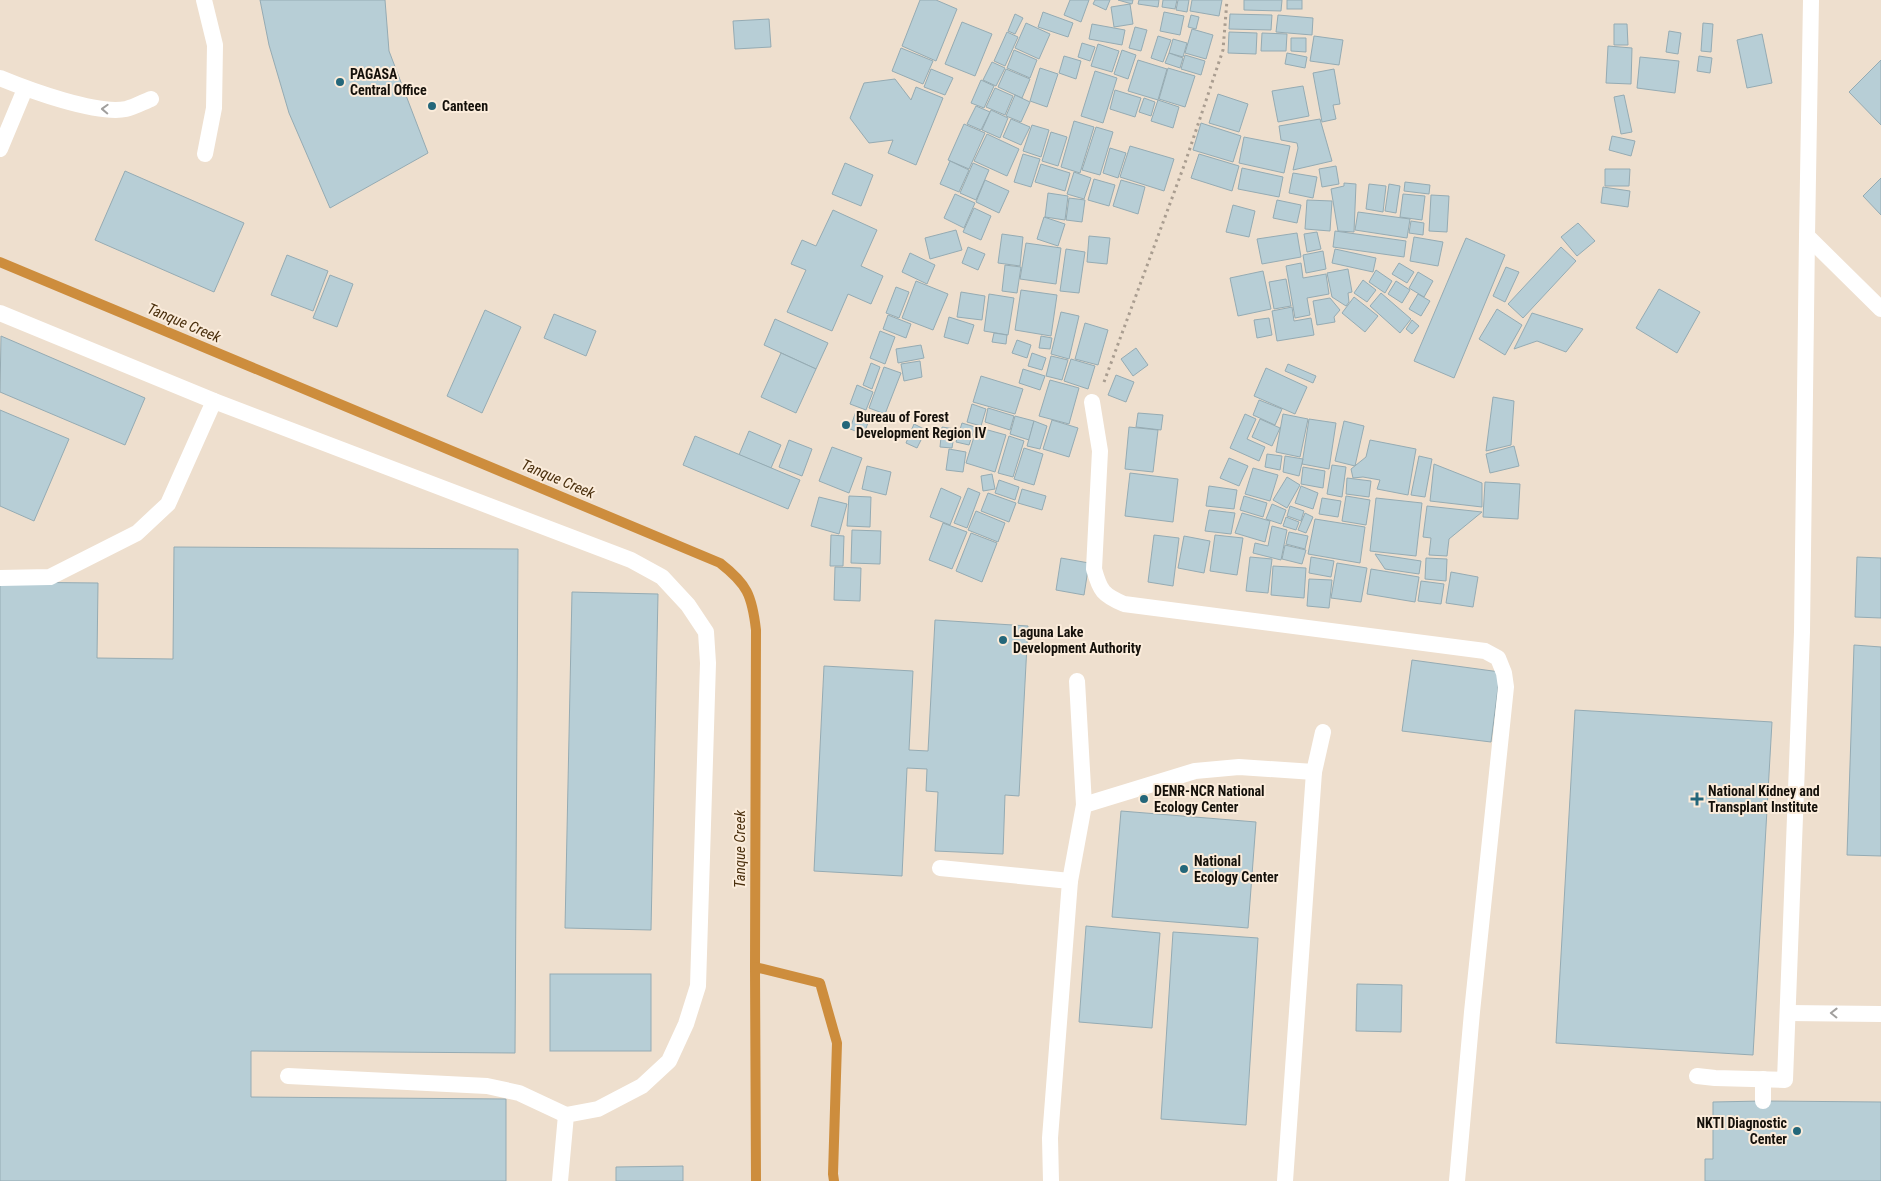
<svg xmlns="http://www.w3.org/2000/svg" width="1881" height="1181" font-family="'Roboto Condensed',sans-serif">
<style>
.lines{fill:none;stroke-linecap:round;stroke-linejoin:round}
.stream{stroke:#cd8d3d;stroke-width:10}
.building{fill:#b7ced6;stroke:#95abb3}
.path{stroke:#a99d90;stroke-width:3;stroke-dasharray:2.5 4;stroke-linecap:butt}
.lane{stroke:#fff;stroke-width:16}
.oneway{stroke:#a19f9d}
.poi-dot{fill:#24677a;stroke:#fbecdb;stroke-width:2}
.labels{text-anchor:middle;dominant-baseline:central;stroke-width:4;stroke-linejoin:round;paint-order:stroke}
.poi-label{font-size:14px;font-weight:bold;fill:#14100a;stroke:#fbecdb;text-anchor:start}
.water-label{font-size:15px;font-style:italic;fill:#4a2f0d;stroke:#fbecdb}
</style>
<rect width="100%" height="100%" fill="#eedfce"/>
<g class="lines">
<g class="stream">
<path d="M0,262L720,563C747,584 752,595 756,630L755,967"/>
<path d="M756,1181L755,967L820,983L837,1043L833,1174L834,1181"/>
</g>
</g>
<g class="building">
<path d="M260,0H385L389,51L428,153L330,208L289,113L269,45Z"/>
<path d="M920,0H936L957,9L936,61L902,46Z"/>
<path d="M1070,0H1089L1081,22L1064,15Z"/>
<path d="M1095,0H1110L1106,10L1093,4Z"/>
<path d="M1118,0H1133L1132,4Z"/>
<path d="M1139,0H1159L1158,7L1138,4Z"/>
<path d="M1163,0H1177L1175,9L1162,7Z"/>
<path d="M1178,0H1189L1187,12L1176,10Z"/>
<path d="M1192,0H1222L1219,16L1190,11Z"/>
<path d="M1244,0H1282L1281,11L1244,10Z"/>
<rect x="1287" y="0" width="15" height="9"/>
<path d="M1130,4L1133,24L1114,27L1111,7Z"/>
<path d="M1043,12L1073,23L1068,37L1038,27Z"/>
<path d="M1164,12L1184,16L1180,35L1160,31Z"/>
<path d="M1015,14L1023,18L1015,34L1008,31Z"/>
<path d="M1230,14L1272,15L1271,30L1229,29Z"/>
<path d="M1191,15L1199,17L1196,29L1188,27Z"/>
<path d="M1278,15L1313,18L1312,35L1276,32Z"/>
<path d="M769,19L771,47L735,49L733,21Z"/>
<path d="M962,22L992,34L975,76L945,64Z"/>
<path d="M1026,23L1050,34L1039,59L1015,48Z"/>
<path d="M1703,23L1713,24L1711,52L1701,51Z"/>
<path d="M1092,24L1125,30L1122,45L1089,39Z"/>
<path d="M1614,24H1627L1628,45H1614Z"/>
<path d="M1135,27L1147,30L1141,51L1129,48Z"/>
<path d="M1192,29L1213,35L1206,59L1185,53Z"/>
<path d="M1669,31L1681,33L1678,54L1666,52Z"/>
<path d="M1007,32L1018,37L1005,66L994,61Z"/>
<path d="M1229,32L1257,33L1256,54L1228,53Z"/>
<path d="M1262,33L1287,34L1286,51H1261Z"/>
<path d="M1762,34L1772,83L1747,88L1737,40Z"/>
<path d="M1158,36L1171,40L1163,62L1151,58Z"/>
<path d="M1314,36L1343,40L1339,65L1310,61Z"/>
<path d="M1291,38H1306V52L1291,51Z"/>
<path d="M1173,39L1187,43L1183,57L1169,53Z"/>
<path d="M1082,43L1095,47L1090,61L1078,57Z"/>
<path d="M1098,44L1119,51L1112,72L1091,66Z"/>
<path d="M1608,46L1632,48L1631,84L1606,83Z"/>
<path d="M901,48L933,61L923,84L892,71Z"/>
<path d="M1014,50L1037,60L1030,78L1007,68Z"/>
<path d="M1122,50L1136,55L1128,79L1114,74Z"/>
<path d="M1169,53L1183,58L1180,68L1165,63Z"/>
<path d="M1287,53L1307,57L1305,68L1285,64Z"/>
<path d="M1185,55L1205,61L1201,75L1181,69Z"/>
<path d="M1064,56L1081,61L1076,79L1059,73Z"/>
<path d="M1699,56L1712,58L1710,73L1697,71Z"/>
<path d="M1640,57L1679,61L1675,93L1637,88Z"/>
<path d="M1138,60L1167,69L1158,100L1128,91Z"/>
<path d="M1881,60V125L1849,92Z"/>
<path d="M992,62L1005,68L996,86L983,80Z"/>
<path d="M1040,68L1058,74L1047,107L1030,101Z"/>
<path d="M1168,68L1195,76L1185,107L1159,99Z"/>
<path d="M931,69L953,78L945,95L924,87Z"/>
<path d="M1006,69L1030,79L1022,98L998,87Z"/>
<path d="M1334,69L1340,104L1333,105L1336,119L1322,122L1313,73Z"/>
<path d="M1095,71L1117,78L1103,123L1081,116Z"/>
<path d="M895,79L911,100L916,87L943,98L916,165L888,153L893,140L869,143L850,118L864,83Z"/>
<path d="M981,80L994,86L984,108L971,103Z"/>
<path d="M1303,86L1309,116L1278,122L1272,91Z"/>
<path d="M995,88L1013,96L1005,115L986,107Z"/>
<path d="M1115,90L1141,98L1135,117L1110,109Z"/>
<path d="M1218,94L1248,104L1239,132L1209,123Z"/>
<path d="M1015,95L1030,102L1021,122L1006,116Z"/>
<path d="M1624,95L1632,132L1621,134L1614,97Z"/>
<path d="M1144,98L1155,102L1151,116L1139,112Z"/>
<path d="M1158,100L1179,107L1173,128L1151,121Z"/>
<path d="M976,106L990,112L981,130L967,124Z"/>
<path d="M991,110L1008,118L1000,138L982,130Z"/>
<path d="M1011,119L1030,127L1021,145L1003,137Z"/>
<path d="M1320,119L1332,161L1293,170L1298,148L1297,143L1281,140L1279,126Z"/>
<path d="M1074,121L1094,127L1080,173L1061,167Z"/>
<path d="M1201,123L1241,136L1233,162L1193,150Z"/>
<path d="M964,124L985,133L969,169L948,160Z"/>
<path d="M1032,125L1049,130L1041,157L1023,151Z"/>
<path d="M1096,127L1113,132L1100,175L1082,170Z"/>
<path d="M1051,132L1067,137L1058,166L1042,161Z"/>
<path d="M987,134L1019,149L1007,176L974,161Z"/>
<path d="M1612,136L1635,141L1631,156L1609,150Z"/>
<path d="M1244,137L1290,146L1284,173L1239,163Z"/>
<path d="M1130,146L1174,159L1164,191L1120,177Z"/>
<path d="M1110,148L1126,153L1118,178L1103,173Z"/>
<path d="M1023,154L1040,159L1031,187L1014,182Z"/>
<path d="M1199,154L1239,166L1232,191L1191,178Z"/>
<path d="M950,161L969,170L959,192L940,184Z"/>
<path d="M845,163L873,175L861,206L832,194Z"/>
<path d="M973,163L989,170L976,200L960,193Z"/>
<path d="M1041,164L1070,173L1065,191L1035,182Z"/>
<path d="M1336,166L1339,184L1322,187L1319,169Z"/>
<path d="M1242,168L1283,177L1279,197L1238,189Z"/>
<path d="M1605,169H1630L1629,186H1605Z"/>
<path d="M125,171L244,223L214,292L95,240Z"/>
<path d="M1074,172L1091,178L1084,199L1067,194Z"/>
<path d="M1293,173L1317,177L1313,198L1289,193Z"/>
<path d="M1881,178V215L1863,196Z"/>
<path d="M1094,179L1115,185L1109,206L1088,200Z"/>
<path d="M985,180L1009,191L999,213L976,202Z"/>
<path d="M1121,180L1145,187L1138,214L1113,206Z"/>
<path d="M1405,182L1430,185L1429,194L1404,191Z"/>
<path d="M1344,183L1356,184L1354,232L1338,231L1331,189L1344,186Z"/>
<path d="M1369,184L1386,186L1383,212L1366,209Z"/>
<path d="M1389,184L1400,186L1396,213L1385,211Z"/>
<path d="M1603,187L1630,191L1628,207L1601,203Z"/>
<path d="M1048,193L1068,196L1065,220L1045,217Z"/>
<path d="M955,194L975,203L964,228L944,218Z"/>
<path d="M1403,194L1425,196L1422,220L1400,217Z"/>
<path d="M1431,195L1449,196L1447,232L1429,231Z"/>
<path d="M1069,198L1085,200L1082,222L1066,220Z"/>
<path d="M1277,200L1301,205L1297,223L1273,218Z"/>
<path d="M1307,200L1332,201L1330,231L1305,229Z"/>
<path d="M1233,205L1255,211L1249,237L1226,232Z"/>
<path d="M974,208L991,216L981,240L963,232Z"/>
<path d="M833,210L877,230L861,266L883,276L871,304L848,294L832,331L787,312L806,270L791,264L802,240L816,246Z"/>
<path d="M1358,212L1410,219L1407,238L1355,230Z"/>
<path d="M1044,217L1065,224L1058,246L1037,239Z"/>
<path d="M1411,221L1424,223L1423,235L1409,233Z"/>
<path d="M1578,223L1595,241L1577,256L1561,237Z"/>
<path d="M956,230L962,250L930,259L925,238Z"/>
<path d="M1335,231L1406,241L1404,257L1333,247Z"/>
<path d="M1317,232L1321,249L1307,252L1304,234Z"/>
<path d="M1297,233L1301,257L1262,264L1257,239Z"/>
<path d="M1002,234L1023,237L1020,266L998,263Z"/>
<path d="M1089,236L1110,238L1107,264L1087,262Z"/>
<path d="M1414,237L1443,242L1438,266L1410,261Z"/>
<path d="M1466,238L1505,255L1454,378L1414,361Z"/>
<path d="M1026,243L1061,248L1056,284L1020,279Z"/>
<path d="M968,247L985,254L978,270L962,263Z"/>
<path d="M1561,247L1576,261L1523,318L1508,304Z"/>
<path d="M1066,249L1085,252L1079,293L1060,291Z"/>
<path d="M1335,249L1376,258L1373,272L1332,263Z"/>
<path d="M1323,251L1326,269L1306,273L1303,255Z"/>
<path d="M910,253L935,265L927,284L902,272Z"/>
<path d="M287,255L328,271L313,311L271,295Z"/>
<path d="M1301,263L1303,278L1326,274L1329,294L1307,298L1310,315L1295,318L1286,266Z"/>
<path d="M1399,263L1414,272L1407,283L1392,274Z"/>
<path d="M1005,265L1021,267L1017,293L1002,291Z"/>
<path d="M1506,267L1519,272L1505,302L1493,296Z"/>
<path d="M1348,269L1352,292L1348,293L1349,302L1346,306L1332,297L1327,273Z"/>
<path d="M1376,270L1392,281L1385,293L1369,282Z"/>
<path d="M1263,271L1271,309L1238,316L1230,278Z"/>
<path d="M1418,272L1433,281L1424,297L1409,288Z"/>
<path d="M330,275L353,284L337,327L313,318Z"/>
<path d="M1286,279L1291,306L1274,309L1269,282Z"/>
<path d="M1363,280L1376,290L1367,302L1354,293Z"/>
<path d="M916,281L948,294L933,330L902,318Z"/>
<path d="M1396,281L1410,290L1402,303L1388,294Z"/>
<path d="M896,287L909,292L899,318L886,313Z"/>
<path d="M1659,289L1700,312L1677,353L1636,328Z"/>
<path d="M1021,290L1057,295L1051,336L1015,330Z"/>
<path d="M961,292L985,296L982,320L957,317Z"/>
<path d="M1381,293L1411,319L1400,333L1370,306Z"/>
<path d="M989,294L1014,298L1008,335L984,331Z"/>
<path d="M1418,294L1430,301L1421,316L1409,309Z"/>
<path d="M1354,297L1378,316L1365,332L1342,313Z"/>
<path d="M1330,298L1340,310L1334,317L1335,322L1317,325L1313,301Z"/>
<path d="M1292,307L1294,321L1311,318L1314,335L1277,341L1272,311Z"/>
<path d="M1497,309L1522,325L1505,355L1479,339Z"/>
<path d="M485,310L521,327L482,413L447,396Z"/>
<path d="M1061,312L1079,316L1069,359L1051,354Z"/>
<path d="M1532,313L1583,329L1566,352L1537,341L1514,349Z"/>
<path d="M554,314L596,331L586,356L544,338Z"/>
<path d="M888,315L911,324L906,338L883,329Z"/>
<path d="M949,317L974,325L968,344L944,337Z"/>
<path d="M1269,318L1272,335L1257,338L1254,320Z"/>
<path d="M775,319L828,343L816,369L764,345Z"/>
<path d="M1412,320L1419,326L1412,334L1406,329Z"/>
<path d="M1085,323L1108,330L1098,365L1075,359Z"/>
<path d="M880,331L895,337L885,364L870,358Z"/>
<path d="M994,333L1007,335L1006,344L992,342Z"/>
<path d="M1,336L145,398L125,445L0,392Z"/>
<path d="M1041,336L1052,338L1050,349L1039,348Z"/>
<path d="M1017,340L1031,345L1027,358L1012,353Z"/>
<path d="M921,345L924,358L898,363L896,349Z"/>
<path d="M1136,348L1148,365L1133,376L1121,359Z"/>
<path d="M781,353L816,369L796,413L761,397Z"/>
<path d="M1032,353L1046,358L1042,370L1028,366Z"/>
<path d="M1051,356L1068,360L1062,380L1046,376Z"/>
<path d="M1071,359L1095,366L1088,389L1064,381Z"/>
<path d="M920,361L922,377L904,381L901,364Z"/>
<path d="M871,363L880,367L872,389L863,385Z"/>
<path d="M1288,364L1316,376L1313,383L1285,371Z"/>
<path d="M884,367L901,373L885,414L869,408Z"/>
<path d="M1266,368L1307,387L1295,414L1254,396Z"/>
<path d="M1023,369L1045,376L1040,390L1019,383Z"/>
<path d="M1116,375L1134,382L1126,402L1108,395Z"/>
<path d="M981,376L1023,389L1015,414L973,402Z"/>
<path d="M1050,380L1079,388L1069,424L1039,416Z"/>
<path d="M857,385L873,392L866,410L850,404Z"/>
<path d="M1493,397L1514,401L1511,445L1486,451Z"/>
<path d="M1259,400L1282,409L1275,425L1253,415Z"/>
<path d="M972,404L986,409L981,426L967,422Z"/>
<path d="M988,408L1014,416L1010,430L985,422Z"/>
<path d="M0,410L69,439L34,521L0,506Z"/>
<path d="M856,411L870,417L864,434L850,429Z"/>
<path d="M1138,413L1163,415L1161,430L1136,427Z"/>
<path d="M1245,414L1256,419L1247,439L1265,447L1259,461L1230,448Z"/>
<path d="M1283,414L1308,419L1300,457L1276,452Z"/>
<path d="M1015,416L1034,421L1029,440L1010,434Z"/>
<path d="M1260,419L1280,428L1272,446L1252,437Z"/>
<path d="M1309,419L1336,423L1329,469L1302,464Z"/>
<path d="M1052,420L1078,428L1069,457L1043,449Z"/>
<path d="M1034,421L1047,426L1040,449L1027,446Z"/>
<path d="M1344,421L1364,426L1355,466L1335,461Z"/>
<path d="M962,423L975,427L969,445L956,442Z"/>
<path d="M914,424L926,430L917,448L906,443Z"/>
<path d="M942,427L955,429L952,448L940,447Z"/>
<path d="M977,427L1006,435L995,472L966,463Z"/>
<path d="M1129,427L1158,430L1153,472L1125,469Z"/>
<path d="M749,431L781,445L771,468L739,455Z"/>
<path d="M695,436L800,480L788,509L683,465Z"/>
<path d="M1009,436L1024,441L1013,477L998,473Z"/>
<path d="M789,440L812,449L802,476L779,467Z"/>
<path d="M1370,440L1416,449L1408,495L1377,489L1380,480L1363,477L1353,478L1351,469L1366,457Z"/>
<path d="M1514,446L1519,466L1490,473L1486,454Z"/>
<path d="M832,447L862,458L849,493L819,481Z"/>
<path d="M1024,448L1043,454L1034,485L1014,479Z"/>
<path d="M949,449L966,452L963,472L946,470Z"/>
<path d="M1267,454L1282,456L1280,470L1265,467Z"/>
<path d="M1285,456L1303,459L1299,476L1283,472Z"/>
<path d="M1419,456L1432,459L1425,497L1411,495Z"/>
<path d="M1229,458L1248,466L1239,486L1220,478Z"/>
<path d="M1434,464L1482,483V507L1430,501Z"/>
<path d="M1332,465L1346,467L1342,497L1327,494Z"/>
<path d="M867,466L891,472L886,495L862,489Z"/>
<path d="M1303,467L1325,471L1323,488L1301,484Z"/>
<path d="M1253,468L1278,475L1270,501L1245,494Z"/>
<path d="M1130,473L1178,479L1173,522L1125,516Z"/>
<path d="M992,474L995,489L983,491L981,476Z"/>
<path d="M1287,477L1300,485L1287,508L1273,500Z"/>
<path d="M1347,478L1371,481L1369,497L1346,494Z"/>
<path d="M999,480L1019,487L1015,500L995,493Z"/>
<path d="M1485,482L1520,484L1518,519L1483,517Z"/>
<path d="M1209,486L1237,490L1234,509L1206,506Z"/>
<path d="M1301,486L1318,493L1313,509L1295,503Z"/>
<path d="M941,488L961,497L950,525L930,517Z"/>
<path d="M968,488L980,493L967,528L954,523Z"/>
<path d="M1022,489L1046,496L1042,510L1018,503Z"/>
<path d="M988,493L1016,503L1009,522L981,511Z"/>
<path d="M849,496L871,497L870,527L847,526Z"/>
<path d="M1244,496L1267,503L1263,517L1240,510Z"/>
<path d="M1346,496L1370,500L1366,525L1342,521Z"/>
<path d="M819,497L847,504L839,534L811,526Z"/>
<path d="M1322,498L1341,501L1338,517L1319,514Z"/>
<path d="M1376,498L1422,503L1416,556L1370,551Z"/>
<path d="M1272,504L1286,510L1281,524L1266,519Z"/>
<path d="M1290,506L1304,511L1301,521L1287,516Z"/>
<path d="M1427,506L1482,512L1449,539L1447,556L1429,555L1431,538L1423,537Z"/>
<path d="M1209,510L1235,513L1231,534L1205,531Z"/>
<path d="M976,511L1005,523L998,542L968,530Z"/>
<path d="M1242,513L1270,521L1265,542L1235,533Z"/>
<path d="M1305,513L1313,517L1306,533L1298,530Z"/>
<path d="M1286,517L1299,522L1296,530L1283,526Z"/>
<path d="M1315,519L1365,527L1360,563L1308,554Z"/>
<path d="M943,523L967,532L952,569L929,560Z"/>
<path d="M1272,526L1287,530L1281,560L1253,553L1255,543L1268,546Z"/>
<path d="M852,530L881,531L880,564L851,563Z"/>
<path d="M1289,532L1308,536L1305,549L1286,544Z"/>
<path d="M971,533L997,543L982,582L956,571Z"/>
<path d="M831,535L844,536L843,566H830Z"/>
<path d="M1154,535L1179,538L1173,586L1148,582Z"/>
<path d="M1215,535L1243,538L1237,575L1210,571Z"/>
<path d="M1184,536L1210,541L1204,573L1178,568Z"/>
<path d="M1285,545L1306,550L1302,564L1282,559Z"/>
<path d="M174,547L518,549L515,1053L251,1051V1097L506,1099V1181H0V582L98,583L97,658L173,659Z"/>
<path d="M1375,554L1421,561L1419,574L1385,569Z"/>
<path d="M1250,557L1272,559L1268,593L1246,591Z"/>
<path d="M1311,557L1334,561L1331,577L1309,573Z"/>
<path d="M1857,557L1881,558V618L1855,617Z"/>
<path d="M1061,558L1089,563L1084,595L1056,590Z"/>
<path d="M1426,558L1447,559L1446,581L1425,579Z"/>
<path d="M1337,563L1367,568L1361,602L1331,598Z"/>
<path d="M1273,566L1306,568L1304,598L1271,595Z"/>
<path d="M835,567L861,568L860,601L834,600Z"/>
<path d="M1371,569L1419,577L1415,602L1367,594Z"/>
<path d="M1451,572L1478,577L1473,607L1446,603Z"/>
<path d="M1309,579L1332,580L1329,608L1307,606Z"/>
<path d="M1421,581L1444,584L1441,604L1418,601Z"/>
<path d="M572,592L658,594L651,930L565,928Z"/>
<path d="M935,620L1028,626L1019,796L1005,795L1003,854L935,851L938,792L926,791L927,769L907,768L902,876L814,871L824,666L913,671L909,750L928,751Z"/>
<path d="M1854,645L1881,647V856L1847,855Z"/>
<path d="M1412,660L1500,672L1491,742L1402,731Z"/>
<path d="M1575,710L1772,722L1753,1055L1556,1043Z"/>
<path d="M1121,811L1256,822L1248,928L1112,917Z"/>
<path d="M1086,926L1160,933L1152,1028L1079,1022Z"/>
<path d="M1173,932L1258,938L1246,1125L1161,1119Z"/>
<rect x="550" y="974" width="101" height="77"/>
<path d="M1357,984L1402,985L1401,1032L1356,1031Z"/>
<path d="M1763,1101L1881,1102V1181H1705V1159H1713V1102Z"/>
<path d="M683,1166V1181H616V1167Z"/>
</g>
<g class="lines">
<path class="path" d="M1104,382L1185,163L1223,50L1227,0"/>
<g class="lane">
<path d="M204,0L215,45L214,108L205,154"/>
<path d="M1811,0L1807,236L1881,309"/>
<path d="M0,78C29,90 97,115 126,109C135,107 143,102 151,99"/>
<path d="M0,149L25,89"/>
<path d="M0,313L214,401L631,560L662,577L688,605L706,632L708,663L698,986L686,1024L669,1061L642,1086L598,1109L566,1115L560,1181"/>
<path d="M1092,402L1100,451L1094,569C1100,591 1103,595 1124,604L1485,651L1498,658L1504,673L1506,687L1472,1012L1457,1181"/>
<path d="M0,578L50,577L137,533L168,504L214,401"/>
<path d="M1084,805L1195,771L1239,767L1314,772"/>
<path d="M940,868L1070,881"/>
<path d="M1788,1013L1881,1014"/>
<path d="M288,1076L487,1086L519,1093L566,1115"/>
<path d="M1697,1076L1715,1078L1785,1080L1802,632L1807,236"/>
<path d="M1763,1101V1079"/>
<path d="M1051,1181L1050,1138L1070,881L1084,805L1077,681"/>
<path d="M1285,1181L1314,772L1323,732"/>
</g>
</g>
<defs><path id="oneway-chevron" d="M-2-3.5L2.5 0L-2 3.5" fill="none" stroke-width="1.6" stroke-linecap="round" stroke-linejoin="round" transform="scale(1.25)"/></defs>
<g class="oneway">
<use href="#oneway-chevron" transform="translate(105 109) rotate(-178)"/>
<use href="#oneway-chevron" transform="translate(1834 1013) rotate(-179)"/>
</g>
<g class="poi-dot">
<circle cx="340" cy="82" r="5"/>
<circle cx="432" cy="106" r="5"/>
<circle cx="846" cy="425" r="5"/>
<circle cx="1003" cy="640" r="5"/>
<circle cx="1144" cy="799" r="5"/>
<path d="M1694.5 791.5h5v5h5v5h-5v5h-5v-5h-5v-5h5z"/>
<circle cx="1184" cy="869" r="5"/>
<circle cx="1797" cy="1131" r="5"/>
</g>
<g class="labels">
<g class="poi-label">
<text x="350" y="74">PAGASA<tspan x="350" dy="16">Central Office</tspan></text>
<text x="442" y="106">Canteen</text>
<text x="856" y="417">Bureau of Forest<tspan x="856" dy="16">Development Region IV</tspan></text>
<text x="1013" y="632">Laguna Lake<tspan x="1013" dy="16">Development Authority</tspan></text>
<text x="1154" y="791">DENR-NCR National<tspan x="1154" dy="16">Ecology Center</tspan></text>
<text x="1708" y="791">National Kidney and<tspan x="1708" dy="16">Transplant Institute</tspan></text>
<text x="1194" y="861">National<tspan x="1194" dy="16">Ecology Center</tspan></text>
<text x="1787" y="1123" text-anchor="end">NKTI Diagnostic<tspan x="1787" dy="16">Center</tspan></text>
</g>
<g class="water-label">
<text transform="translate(184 323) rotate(23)">Tanque Creek</text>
<text transform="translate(558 479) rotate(23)">Tanque Creek</text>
<text transform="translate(740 849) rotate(-90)">Tanque Creek</text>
</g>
</g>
</svg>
